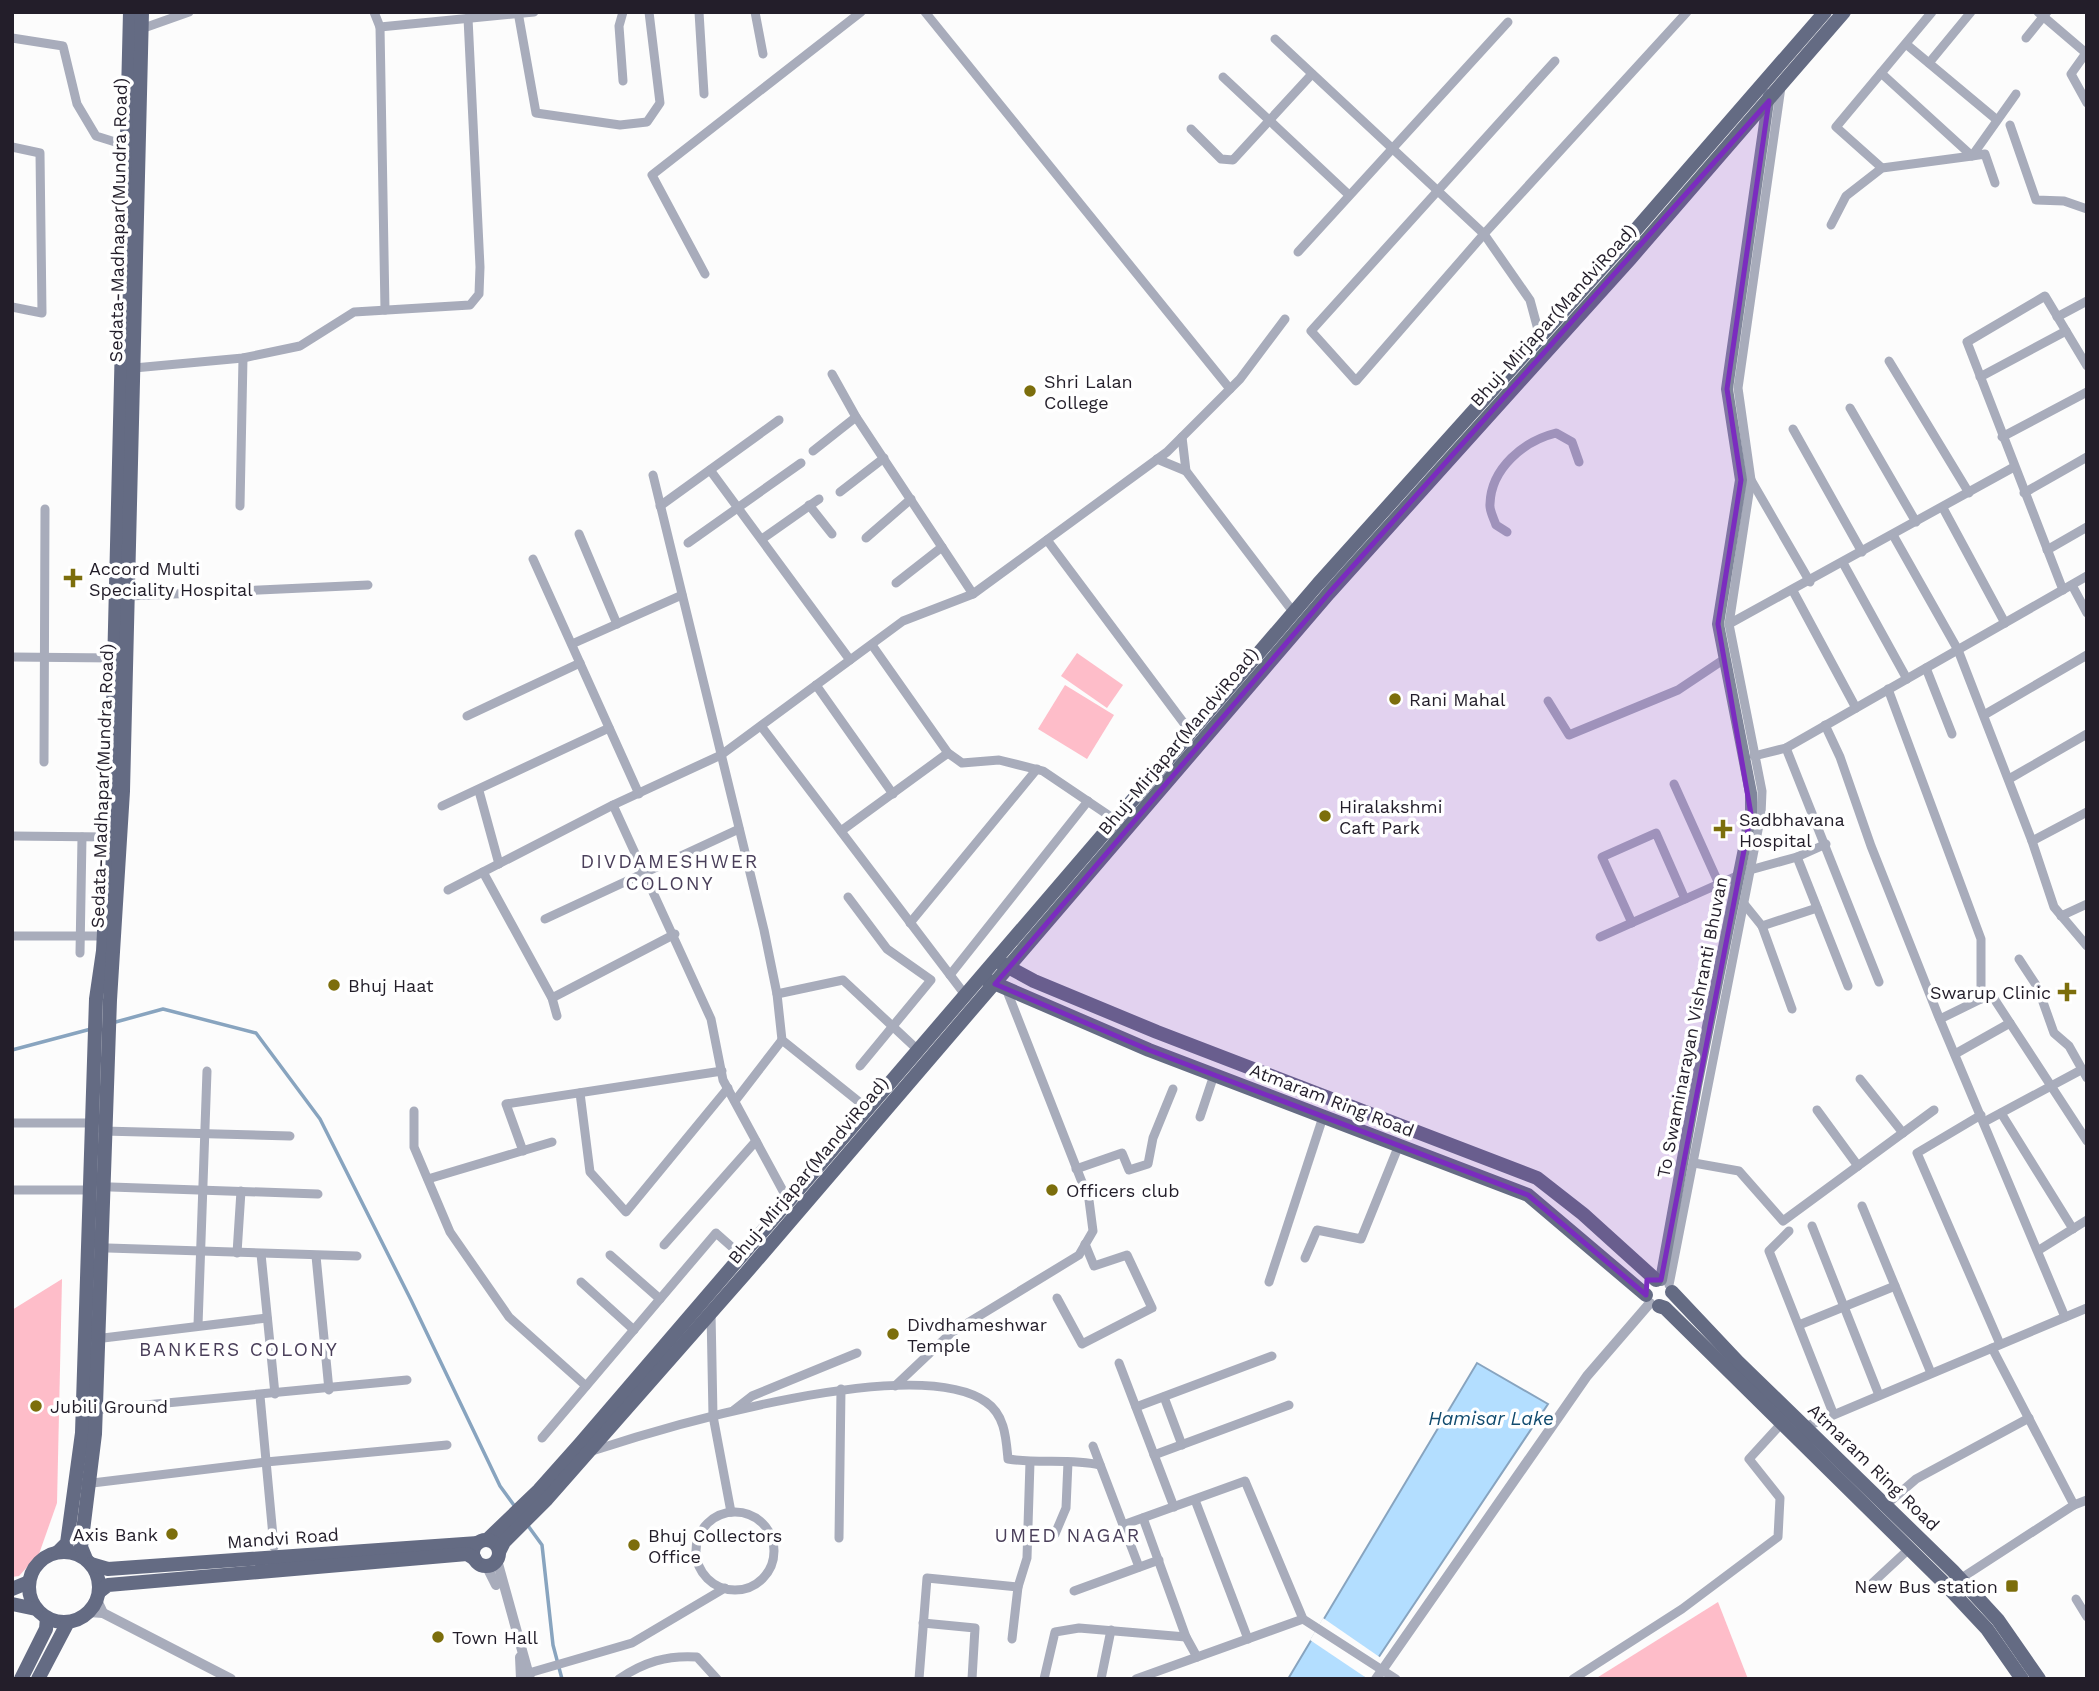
<svg xmlns="http://www.w3.org/2000/svg" width="2099" height="1691" font-family="'Work Sans',sans-serif">
<style>
.green{fill:#febdc9}
.water{fill:#b3deff;stroke:#88a4bf;stroke-width:2}
.pier{fill:#fcfcfc}
.lines{fill:none;stroke-linecap:round;stroke-linejoin:round}
.stream{stroke:#88a4bf;stroke-width:3.5}
.minor{stroke:#a8acbb;stroke-width:9}
.tertiary{stroke:#a8acbb;stroke-width:10}
.secondary{stroke:#80869b;stroke-width:12}
.primary{stroke:#646b83;stroke-width:14}
.marked{fill:#7b2cbf;fill-opacity:0.2;stroke:#7b2cbf;stroke-width:5;stroke-linejoin:round}
.poi-dot{fill:#7c6e0c;stroke:#fff;stroke-width:2.5}
.labels{text-anchor:middle;dominant-baseline:central;stroke-width:7;stroke-linejoin:round;paint-order:stroke}
.street-label{font-size:18px;fill:#231e2a;stroke:#fff}
.poi-label{font-size:18px;fill:#231e2a;stroke:#fff;text-anchor:start}
.neighbourhood-label{font-size:19px;letter-spacing:2px;fill:#4a3f5a;stroke:#fff}
.water-label{font-size:19px;font-style:italic;fill:#114b6e;stroke:#fff}
</style>
<rect width="100%" height="100%" fill="#fcfcfc"/>
<g class="green">
<path d="M1077,653L1123,685L1107,708L1061,676Z"/>
<path d="M1065,685L1114,715L1087,759L1038,729Z"/>
<path d="M62,1279L57,1503L39,1554L19,1576L12,1577V1310Z"/>
<path d="M1718,1602L1748,1679H1595Z"/>
</g>
<path class="water" d="M1477,1363L1548,1404L1364,1679H1288Z"/>
<path class="pier" d="M1323,1618L1381,1658L1368,1679L1310,1640Z"/>
<g class="lines">
<g class="stream">
<path d="M112,1023L163,1009L256,1033L320,1119L411,1300L500,1486L516,1508"/>
<path d="M12,1050L91,1029"/>
<path d="M526,1523L542,1545L553,1645L562,1679"/>
</g>
<g class="minor">
<path d="M374,12L380,27L534,12"/>
<path d="M518,12L536,113L620,125L647,122L660,103L649,12"/>
<path d="M623,12L619,26L623,81"/>
<path d="M699,12L704,94"/>
<path d="M755,12L763,54"/>
<path d="M925,12L1230,389"/>
<path d="M2038,12L2086,53L2071,74L2087,103"/>
<path d="M380,27L385,310"/>
<path d="M141,29L189,12"/>
<path d="M12,38L63,46L77,104L96,136L128,146"/>
<path d="M2026,38L2047,12"/>
<path d="M1275,39L1484,234L1530,300L1540,337"/>
<path d="M1906,44L1997,120"/>
<path d="M1555,61L1311,331L1356,381L1484,234L1687,12"/>
<path d="M1929,63L1971,12"/>
<path d="M1881,73L1972,156L1985,154L1995,183"/>
<path d="M1223,77L1349,195"/>
<path d="M2010,125L2036,200L2064,201L2087,209"/>
<path d="M1191,129L1221,159L1233,160L1312,74"/>
<path d="M12,147L40,153L42,313L12,307"/>
<path d="M1882,168L1836,127L1932,12"/>
<path d="M1831,225L1846,196L1882,168L1972,156L2016,94"/>
<path d="M1298,252L1508,22"/>
<path d="M705,274L652,175L861,12"/>
<path d="M2057,317L2087,301"/>
<path d="M1889,361L1969,493"/>
<path d="M134,368L243,358L300,346L354,312L470,305L479,294L480,267L468,18"/>
<path d="M832,374L856,417L973,594"/>
<path d="M1980,377L2066,331"/>
<path d="M1850,408L1916,522"/>
<path d="M1793,429L1862,552"/>
<path d="M1182,437L1186,471L1294,613"/>
<path d="M2002,437L2087,392"/>
<path d="M813,451L856,417"/>
<path d="M1157,459L1186,471"/>
<path d="M710,470L850,660"/>
<path d="M653,475L764,930L777,994L782,1040L868,1109"/>
<path d="M1751,480L1810,582"/>
<path d="M840,492L884,458"/>
<path d="M2024,493L2087,457"/>
<path d="M809,505L832,534"/>
<path d="M240,506L243,358"/>
<path d="M660,506L779,420"/>
<path d="M1943,508L2005,623"/>
<path d="M1507,532L1496,525C1494,519 1489,510 1490,504C1491,468 1524,441 1556,433L1572,442L1579,462"/>
<path d="M579,534L617,624"/>
<path d="M1893,535L1958,650L2032,841L2054,907L2087,946"/>
<path d="M866,538L911,499"/>
<path d="M762,539L819,499"/>
<path d="M1047,540L1192,734"/>
<path d="M688,543L801,463"/>
<path d="M2047,550L2087,527"/>
<path d="M533,559L639,794"/>
<path d="M1843,563L1907,679"/>
<path d="M896,583L942,547"/>
<path d="M2072,585L2087,613"/>
<path d="M2063,590L1967,342L2045,296L2087,366"/>
<path d="M1793,591L1856,708"/>
<path d="M129,596L368,585"/>
<path d="M1729,624L2014,467"/>
<path d="M572,644L682,595"/>
<path d="M872,645L948,753L962,763L999,760L1043,771L1117,821"/>
<path d="M12,657L115,658"/>
<path d="M1926,668L1952,734"/>
<path d="M816,685L893,794"/>
<path d="M1888,689L1981,939V999"/>
<path d="M1548,701L1569,735L1678,690L1723,660"/>
<path d="M1984,715L2087,655"/>
<path d="M467,716L580,663"/>
<path d="M1825,725L1840,757L1871,846L1938,1015L2065,1317"/>
<path d="M761,726L966,996"/>
<path d="M1786,748L1879,982"/>
<path d="M1754,756L1786,748L2087,576"/>
<path d="M44,762L45,509"/>
<path d="M2009,779L2087,734"/>
<path d="M1674,784L1719,884"/>
<path d="M479,791L499,864"/>
<path d="M613,805L711,1019L723,1080L789,1202"/>
<path d="M442,806L609,728"/>
<path d="M841,831L948,753"/>
<path d="M12,836L108,837"/>
<path d="M2032,841L2087,812"/>
<path d="M1797,857L1848,986"/>
<path d="M1750,870L1797,857L1826,844"/>
<path d="M483,872L552,998L557,1016"/>
<path d="M448,890L613,805L721,755L903,621L973,594L1167,452L1240,379L1285,319"/>
<path d="M848,897L887,949L931,980L860,1066"/>
<path d="M1745,905L1762,926L1792,1009"/>
<path d="M2061,916L2087,904"/>
<path d="M545,919L739,829"/>
<path d="M910,923L1037,769"/>
<path d="M1632,923L1602,857L1656,833L1685,899"/>
<path d="M1762,926L1817,908"/>
<path d="M12,936H103"/>
<path d="M1600,937L1739,875"/>
<path d="M80,953L82,837"/>
<path d="M2019,959L2038,988L2054,1033L2069,1046L2087,1078"/>
<path d="M950,975L1088,801"/>
<path d="M777,994L843,980L919,1051"/>
<path d="M552,998L675,934"/>
<path d="M1940,1019L1991,994L2087,1141"/>
<path d="M1955,1054L2010,1023"/>
<path d="M1860,1079L1903,1133"/>
<path d="M580,1093L590,1172L626,1212L728,1088"/>
<path d="M735,1101L782,1040"/>
<path d="M1817,1110L1858,1166"/>
<path d="M414,1111V1147L450,1232L509,1317L586,1386"/>
<path d="M2001,1113L2073,1229"/>
<path d="M1981,1115L1917,1153L2000,1344"/>
<path d="M1200,1117L1214,1075"/>
<path d="M1984,1122L2081,1070"/>
<path d="M12,1123H93"/>
<path d="M103,1131L290,1136"/>
<path d="M523,1151L506,1104L722,1071"/>
<path d="M1694,1163L1739,1171L1783,1221L1934,1110"/>
<path d="M1076,1169L1122,1153L1129,1170L1148,1164L1153,1138L1173,1089"/>
<path d="M428,1179L552,1142"/>
<path d="M111,1187L318,1194"/>
<path d="M12,1190H91"/>
<path d="M1862,1206L1931,1373"/>
<path d="M1812,1226L1879,1395"/>
<path d="M1789,1231L1769,1251L1833,1413"/>
<path d="M664,1245L756,1141"/>
<path d="M108,1248L357,1256"/>
<path d="M2039,1250L2087,1220"/>
<path d="M237,1253L241,1191"/>
<path d="M261,1254L275,1394"/>
<path d="M610,1255L660,1299"/>
<path d="M316,1256L329,1390"/>
<path d="M1305,1258L1317,1230L1361,1239L1399,1145"/>
<path d="M581,1282L634,1330"/>
<path d="M1269,1282L1323,1117"/>
<path d="M1669,1285L1761,815L1762,791L1729,624L1751,480L1738,388L1781,87"/>
<path d="M1057,1298L1082,1344L1152,1308L1127,1255L1094,1266L1085,1244"/>
<path d="M711,1312L713,1416L731,1512"/>
<path d="M198,1325L207,1071"/>
<path d="M1799,1325L1895,1286"/>
<path d="M95,1339L267,1318"/>
<path d="M1992,1348L2074,1505"/>
<path d="M1119,1363L1174,1507"/>
<path d="M895,1386L951,1333L1079,1255L1093,1231L1089,1200L1007,991"/>
<path d="M260,1396L274,1547"/>
<path d="M1164,1397L1182,1445"/>
<path d="M1136,1407L1272,1356"/>
<path d="M103,1409L407,1380"/>
<path d="M734,1410L752,1396L857,1353"/>
<path d="M1805,1427L2087,1308"/>
<path d="M542,1438L716,1233L742,1256"/>
<path d="M1093,1446L1139,1567"/>
<path d="M592,1451C671,1425 916,1353 986,1402C1005,1415 1006,1438 1008,1459C1038,1464 1070,1458 1100,1465"/>
<path d="M1154,1455L1289,1405"/>
<path d="M84,1484L266,1462L447,1445"/>
<path d="M1195,1500L1248,1639"/>
<path d="M1887,1504L1916,1479L2029,1418"/>
<circle cx="735" cy="1551" r="39"/>
<path d="M1143,1518L1186,1637L1197,1657"/>
<path d="M1123,1525L1245,1481L1303,1619L1396,1679"/>
<path d="M1055,1534L1066,1508L1068,1462"/>
<path d="M839,1538L841,1389"/>
<path d="M1960,1579L2074,1505L2087,1500"/>
<path d="M1867,1588L1910,1548"/>
<path d="M1074,1591L1159,1560"/>
<path d="M2076,1599L2087,1617"/>
<path d="M923,1623L975,1628L972,1679"/>
<path d="M1012,1639L1018,1587L1027,1558L1030,1462"/>
<path d="M529,1673L632,1643L725,1588"/>
<path d="M619,1679C644,1662 667,1655 697,1657L717,1679"/>
<path d="M919,1679L927,1578L1018,1587"/>
<path d="M1044,1679L1055,1632L1079,1628L1186,1637"/>
<path d="M1101,1679L1111,1630"/>
<path d="M1136,1679L1303,1619"/>
<path d="M1573,1679L1682,1609L1778,1537L1780,1498L1749,1459L1781,1424"/>
</g>
<g class="tertiary">
<path d="M497,1560L530,1679"/>
<path d="M486,1565L496,1585"/>
<path d="M97,1600L103,1613"/>
<path d="M89,1612L103,1613L231,1679"/>
<path d="M520,1657L521,1679"/>
<path d="M1376,1679L1587,1376L1650,1303"/>
</g>
<path class="secondary" d="M1661,1280L1696,1086L1751,814V793L1718,624L1741,480L1727,389L1769,95"/>
<g class="primary">
<path d="M1001,963L1034,981L1157,1032L1537,1178L1583,1214L1656,1280"/>
<path d="M987,980L1149,1050L1528,1195L1646,1295"/>
<path d="M1672,1292L1738,1362L1953,1571L1998,1620L2039,1679"/>
<path d="M1659,1306L1665,1308L1942,1581L1987,1629L2022,1679"/>
<path d="M487,1540L539,1490L580,1444L1318,584L1619,249L1825,12"/>
<circle cx="486" cy="1553" r="13"/>
<circle cx="64" cy="1587" r="35"/>
<path d="M58,1552L67,1543L82,1433L96,999L103,951L111,791L130,12"/>
<path d="M499,1552L504,1542L547,1499L745,1274L1329,593L1630,259L1844,12"/>
<path d="M86,1559L81,1547L95,1434L110,1000L123,791L142,12"/>
<path d="M91,1564L108,1569L478,1543"/>
<path d="M12,1589L29,1582"/>
<path d="M99,1592L108,1585L467,1554L475,1559"/>
<path d="M12,1604L36,1609"/>
<path d="M21,1679L46,1629L47,1618"/>
<path d="M38,1679L68,1622"/>
</g>
</g>
<path class="marked" d="M1769,101L1727,389L1741,480L1718,624L1751,814L1661,1280H1647L1646,1295L1528,1195L1149,1050L995,984L1329,593Z"/>
<g class="poi-dot">
<circle cx="1030" cy="391" r="7"/>
<path d="M69.5 567.5h7v7h7v7h-7v7h-7v-7h-7v-7h7z"/>
<circle cx="1395" cy="699" r="7"/>
<circle cx="1325" cy="816" r="7"/>
<path d="M1719.5 818.5h7v7h7v7h-7v7h-7v-7h-7v-7h7z"/>
<circle cx="334" cy="985" r="7"/>
<path d="M2063.5 981.5h7v7h7v7h-7v7h-7v-7h-7v-7h7z"/>
<circle cx="1052" cy="1190" r="7"/>
<circle cx="893" cy="1334" r="7"/>
<circle cx="36" cy="1406" r="7"/>
<circle cx="172" cy="1534" r="7"/>
<circle cx="634" cy="1545" r="7"/>
<rect x="2005" y="1579" width="14" height="14" rx="3.5"/>
<circle cx="438" cy="1637" r="7"/>
</g>
<g class="labels">
<g class="street-label">
<text transform="translate(118 220) rotate(-89)">Sedata-Madhapar(Mundra Road)</text>
<text transform="translate(1553 315) rotate(-48)">Bhuj-Mirjapar(MandviRoad)</text>
<text transform="translate(1178 741) rotate(-50)">Bhuj-Mirjapar(MandviRoad)</text>
<text transform="translate(102 786) rotate(-88)">Sedata-Madhapar(Mundra Road)</text>
<text transform="translate(1692 1027) rotate(-79)">To Swaminarayan Vishranti Bhuvan</text>
<text transform="translate(1332 1100) rotate(21)">Atmaram Ring Road</text>
<text transform="translate(808 1170) rotate(-50)">Bhuj-Mirjapar(MandviRoad)</text>
<text transform="translate(1874 1467) rotate(44)">Atmaram Ring Road</text>
<text transform="translate(283 1538) rotate(-4)">Mandvi Road</text>
</g>
<g class="poi-label">
<text x="1044" y="381">Shri Lalan<tspan x="1044" dy="21">College</tspan></text>
<text x="89" y="568">Accord Multi<tspan x="89" dy="21">Speciality Hospital</tspan></text>
<text x="1409" y="699">Rani Mahal</text>
<text x="1339" y="806">Hiralakshmi<tspan x="1339" dy="21">Caft Park</tspan></text>
<text x="1739" y="819">Sadbhavana<tspan x="1739" dy="21">Hospital</tspan></text>
<text x="348" y="985">Bhuj Haat</text>
<text x="2051" y="992" text-anchor="end">Swarup Clinic</text>
<text x="1066" y="1190">Officers club</text>
<text x="907" y="1324">Divdhameshwar<tspan x="907" dy="21">Temple</tspan></text>
<text x="50" y="1406">Jubili Ground</text>
<text x="158" y="1534" text-anchor="end">Axis Bank</text>
<text x="648" y="1535">Bhuj Collectors<tspan x="648" dy="21">Office</tspan></text>
<text x="1998" y="1586" text-anchor="end">New Bus station</text>
<text x="452" y="1637">Town Hall</text>
</g>
<g class="neighbourhood-label">
<text x="670" y="861">DIVDAMESHWER<tspan x="670" dy="22">COLONY</tspan></text>
<text x="239" y="1349">BANKERS COLONY</text>
<text x="1068" y="1535">UMED NAGAR</text>
</g>
<g class="water-label">
<text x="1491" y="1418">Hamisar Lake</text>
</g>
</g>
<rect width="2099" height="1691" fill="none" stroke="#231e2a" stroke-width="28"/>
</svg>
